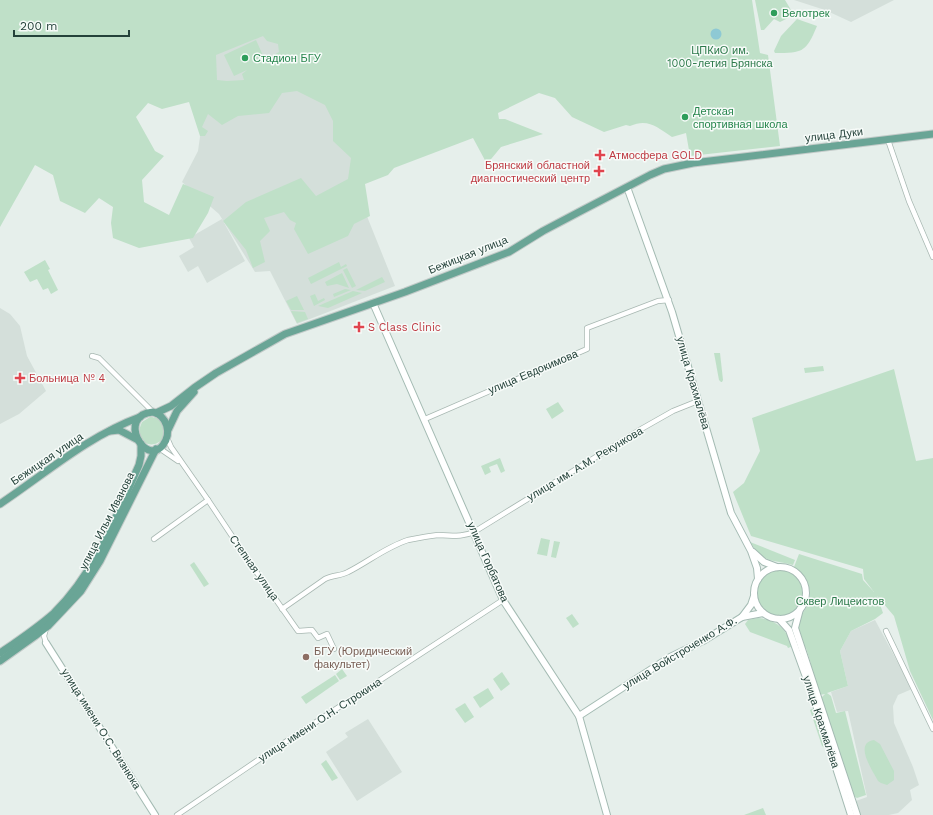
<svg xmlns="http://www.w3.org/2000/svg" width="933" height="815" font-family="'Work Sans',sans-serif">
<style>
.built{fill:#d4dfda}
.green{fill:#bfe0c8;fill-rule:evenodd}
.water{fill:#8ec9d4}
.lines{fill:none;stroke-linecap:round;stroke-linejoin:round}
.street-casing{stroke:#a8b8b2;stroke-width:6}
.secondary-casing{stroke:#a4bbb3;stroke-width:8}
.primary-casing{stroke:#c2cac8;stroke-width:9}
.street{stroke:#fff;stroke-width:4.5}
.secondary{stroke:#fff;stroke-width:6}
.primary{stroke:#6aa596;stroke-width:7}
.leisure-dot{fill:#2e9e5b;stroke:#f7fbf9;stroke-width:1.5}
.health-dot{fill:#e0444e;stroke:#f7fbf9;stroke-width:1.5}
.education-dot{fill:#8d6e63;stroke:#f7fbf9;stroke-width:1.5}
.labels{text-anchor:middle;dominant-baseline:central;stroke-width:3;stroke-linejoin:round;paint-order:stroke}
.leisure-label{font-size:11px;fill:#27864d;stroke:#f7fbf9;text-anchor:start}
.park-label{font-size:11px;fill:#2d7a4b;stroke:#f7fbf9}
.street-label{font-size:11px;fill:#24423a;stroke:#f7fbf9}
.health-label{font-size:11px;fill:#be3a42;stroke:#f7fbf9;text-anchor:start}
.education-label{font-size:11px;fill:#785e54;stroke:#f7fbf9;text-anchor:start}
</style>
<rect width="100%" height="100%" fill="#e6efeb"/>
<g class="built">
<path d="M794,0H894L851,22L825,10Z"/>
<path d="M265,26L338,120L354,154L352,179L395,286L297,324L270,271L255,272L219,214L182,182L198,151L212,51Z"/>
<path d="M222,219L245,261L207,283L198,266L188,272L179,256L194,247L189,238Z"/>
<path d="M0,308L10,314L20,326L27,356L46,391L19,414L0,424Z"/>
<path d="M875,620L912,689L898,695L893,706L894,723L913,767L919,785L910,790L912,800L898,813L889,815H857L853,802L867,797L848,711L837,712L831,692L848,686L840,651L851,631Z"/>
<path d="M368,719L402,772L357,801L326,752L348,737L345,733Z"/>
</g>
<g class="green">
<path d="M0,0H752L760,53L768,55L780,146L690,156L686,133L672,137C657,127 648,118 630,126L626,125L604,132L572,117L555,98L539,93L498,113L499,119H505L543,134L501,147L487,164L473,138L394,168L388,175L365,184L370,216L354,224L348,236L308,254L294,229L296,223L290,220L284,212L264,218L270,231L260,241L265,262L253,268L246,250L223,221L246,202L301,178L316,196L348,179L351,158L333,141V121L325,105L297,91L282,93L269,113L238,116L222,125L208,114L202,127L208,131L205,136H200L189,102L162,109L148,103L136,117L155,151L164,156L142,180L144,202L169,215L183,184L214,197L208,213L193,238L139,248L113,238L111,223L113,207L99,198L85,213L60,201L53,175L35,165L0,227ZM263,36L267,41L278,44L279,52L265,60L256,40L224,55L234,76L247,70L242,74L244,80L227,81L217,80L216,55Z"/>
<path d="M755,0H785L791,10L790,17L780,22L774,19L764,30H761Z"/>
<path d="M797,19L817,26C806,52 803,53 775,53L774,51L781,36Z"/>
<path d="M45,260L50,269L48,270L58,290L51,294L48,288L43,290L37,279L30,282L24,272Z"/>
<path d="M339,262L341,267L346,264L347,266L311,284L308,278Z"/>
<path d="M347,268L356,286L352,288L343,270Z"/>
<path d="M342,273L349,288L337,284L327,286L325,282Z"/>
<path d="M382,277L385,282L365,291L356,290Z"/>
<path d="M345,289L351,290L334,297L333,294Z"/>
<path d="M353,291L362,293L328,308L318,306Z"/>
<path d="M315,294L318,301L324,298L325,300L314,306L310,296Z"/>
<path d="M297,296L304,310H291L286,301Z"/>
<path d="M291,311L305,312L308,319L297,323Z"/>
<path d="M714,353H720L723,380L722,382H721L719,380Z"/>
<path d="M823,366L824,371L805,373L804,368Z"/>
<path d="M894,369L916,461L933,458V720L910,671L894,616L877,596L883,613L875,619L851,631L840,651L848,686L827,693L831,696L836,713L845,711L866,795L857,798L852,795L821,698L825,694L819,695L810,667L811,664L806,648L802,646C801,640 797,631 798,625C799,618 803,613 806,608C815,591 807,577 794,567L799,554L862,574L863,580L874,592L864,579L863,569L751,536L733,492L744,483L760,451L752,418Z"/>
<path d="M558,402L564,411L552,419L546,409Z"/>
<path d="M150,417C156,417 160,419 163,424C173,451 128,452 142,422Z"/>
<path d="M500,458L505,471L501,473L497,464L489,467L491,472L485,475L481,466Z"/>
<path d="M541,538L550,540L547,556L537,554Z"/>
<path d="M554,541L560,542L556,558L551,557Z"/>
<path d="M750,542L795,560L793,565C772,559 764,564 750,542Z"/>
<path d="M194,562L209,584L204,587L190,565Z"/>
<circle cx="780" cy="593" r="23"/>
<path d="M572,614L579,624L573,628L566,618Z"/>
<path d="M758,618C776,619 787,630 793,646L788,648L787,646L750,632L745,624L748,620Z"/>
<path d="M342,669L347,676L340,680L336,674Z"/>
<path d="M502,672L510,684L501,691L493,679Z"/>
<path d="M335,675L339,681L306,704L301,697Z"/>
<path d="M488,688L494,698L480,708L473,697Z"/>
<path d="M465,703L474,717L465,723L455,709Z"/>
<path d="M812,709H814L815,712L828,750L822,746L810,710Z"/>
<path d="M874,740L880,744L894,771V780L887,785L881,783L878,781C873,771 853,743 874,740Z"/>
<path d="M326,760L338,778L332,781L321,764Z"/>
<path d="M763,808L766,815H744Z"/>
</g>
<circle class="water" cx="716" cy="34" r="5.5"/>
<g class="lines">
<g class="street-casing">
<g id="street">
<path d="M888,140L909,201L933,257"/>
<path d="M92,356L99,358L153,412"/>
<path d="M425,419L587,349V328L658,301L669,300"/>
<path d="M167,438L171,447L208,500L250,563L298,631L312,630L318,638L327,634L334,649"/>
<path d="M159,448L178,461"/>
<path d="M154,539L208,500"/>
<path d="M282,609L325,579C333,575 341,576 348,572C368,562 386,547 408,540C418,538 428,536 438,535C452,535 460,538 474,532L643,428L673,411L698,401"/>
<path d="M46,628L44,636L46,643"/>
<path d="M886,631L933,729"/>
<path d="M177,815L270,752L503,600"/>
</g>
</g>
<g class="secondary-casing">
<g id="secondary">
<path d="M627,187L672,312L731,513L751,551L757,568L758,579"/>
<path d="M373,303L503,600L579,716L607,815"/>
<path d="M753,552L764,562L777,567"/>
<circle cx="780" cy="593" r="26"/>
<path d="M800,609L795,628L857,815"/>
<path d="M742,617L751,605L754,596"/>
<path d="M779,619L789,630L815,702L851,815"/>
<path d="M46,643L155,815"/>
<path d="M579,716L670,657L703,641L742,617L763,613"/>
</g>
</g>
<g class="primary-casing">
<g id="primary">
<path d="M153,412C167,416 172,433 163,445C145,468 116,415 153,412Z"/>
<path d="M156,413L171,406L194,388L216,373L285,334L405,292L509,252L543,231L579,212L650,175L664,169L693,163L933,134"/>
<path d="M168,430L177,411L194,392"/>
<path d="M110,431L119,430L138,440"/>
<path d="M0,504C45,474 88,436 140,417"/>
<path d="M0,653C19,640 37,628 54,613C95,573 116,517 139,465L141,456V444"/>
<path d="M0,661L35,636L48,626L81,591L100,561L156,449"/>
</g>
</g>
<use href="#street" class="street"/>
<use href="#secondary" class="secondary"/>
<use href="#primary" class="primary"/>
</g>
<g class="leisure-dot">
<circle cx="774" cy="13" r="4"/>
<circle cx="245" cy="58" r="4"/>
<circle cx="685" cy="117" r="4"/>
</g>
<g class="health-dot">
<path d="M598 149h4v4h4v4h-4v4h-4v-4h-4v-4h4z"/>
<path d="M597 165h4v4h4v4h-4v4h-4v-4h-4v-4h4z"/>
<path d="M357 321h4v4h4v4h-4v4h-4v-4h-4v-4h4z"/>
<path d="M18 372h4v4h4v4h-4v4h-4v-4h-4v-4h4z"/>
</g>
<circle class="education-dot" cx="306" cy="657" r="4"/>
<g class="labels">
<g class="leisure-label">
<text x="782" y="13">Велотрек</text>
<text x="253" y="58">Стадион БГУ</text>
<text x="693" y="111">Детская<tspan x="693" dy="13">спортивная школа</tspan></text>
</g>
<g class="park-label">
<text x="720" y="50">ЦПКиО им.<tspan x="720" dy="13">1000-летия Брянска</tspan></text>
<text x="840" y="601">Сквер Лицеистов</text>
</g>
<g class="street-label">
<text transform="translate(834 135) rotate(-7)">улица Дуки</text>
<text transform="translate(468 255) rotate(-22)">Бежицкая улица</text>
<text transform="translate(533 372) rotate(-23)">улица Евдокимова</text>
<text transform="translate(693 383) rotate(74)">улица Крахмалёва</text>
<text transform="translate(47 459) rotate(-34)">Бежицкая улица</text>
<text transform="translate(585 464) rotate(-31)">улица им. А.М. Рекункова</text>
<text transform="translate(107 521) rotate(-63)">улица Ильи Иванова</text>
<text transform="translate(488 562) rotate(66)">улица Горбатова</text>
<text transform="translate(254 568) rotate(55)">Степная улица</text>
<text transform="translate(680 653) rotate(-31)">улица Войстроченко А.Ф.</text>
<text transform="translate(320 720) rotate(-33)">улица имени О.Н. Строкина</text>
<text transform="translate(821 722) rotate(72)">улица Крахмалёва</text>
<text transform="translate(101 729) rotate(58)">улица имени О.С. Визнюка</text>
</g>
<g class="health-label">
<text x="609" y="155">Атмосфера GOLD</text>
<text x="590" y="165" text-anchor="end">Брянский областной<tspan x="590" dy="13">диагностический центр</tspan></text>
<text x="368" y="327">S Class Clinic</text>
<text x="29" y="378">Больница № 4</text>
</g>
<g class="education-label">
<text x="314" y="651">БГУ (Юридический<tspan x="314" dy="13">факультет)</tspan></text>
</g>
</g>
<path d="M14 30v6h115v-6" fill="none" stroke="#24423a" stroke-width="2"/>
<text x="20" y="30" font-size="12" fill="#24423a" stroke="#f7fbf9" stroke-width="3" paint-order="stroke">200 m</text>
</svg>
